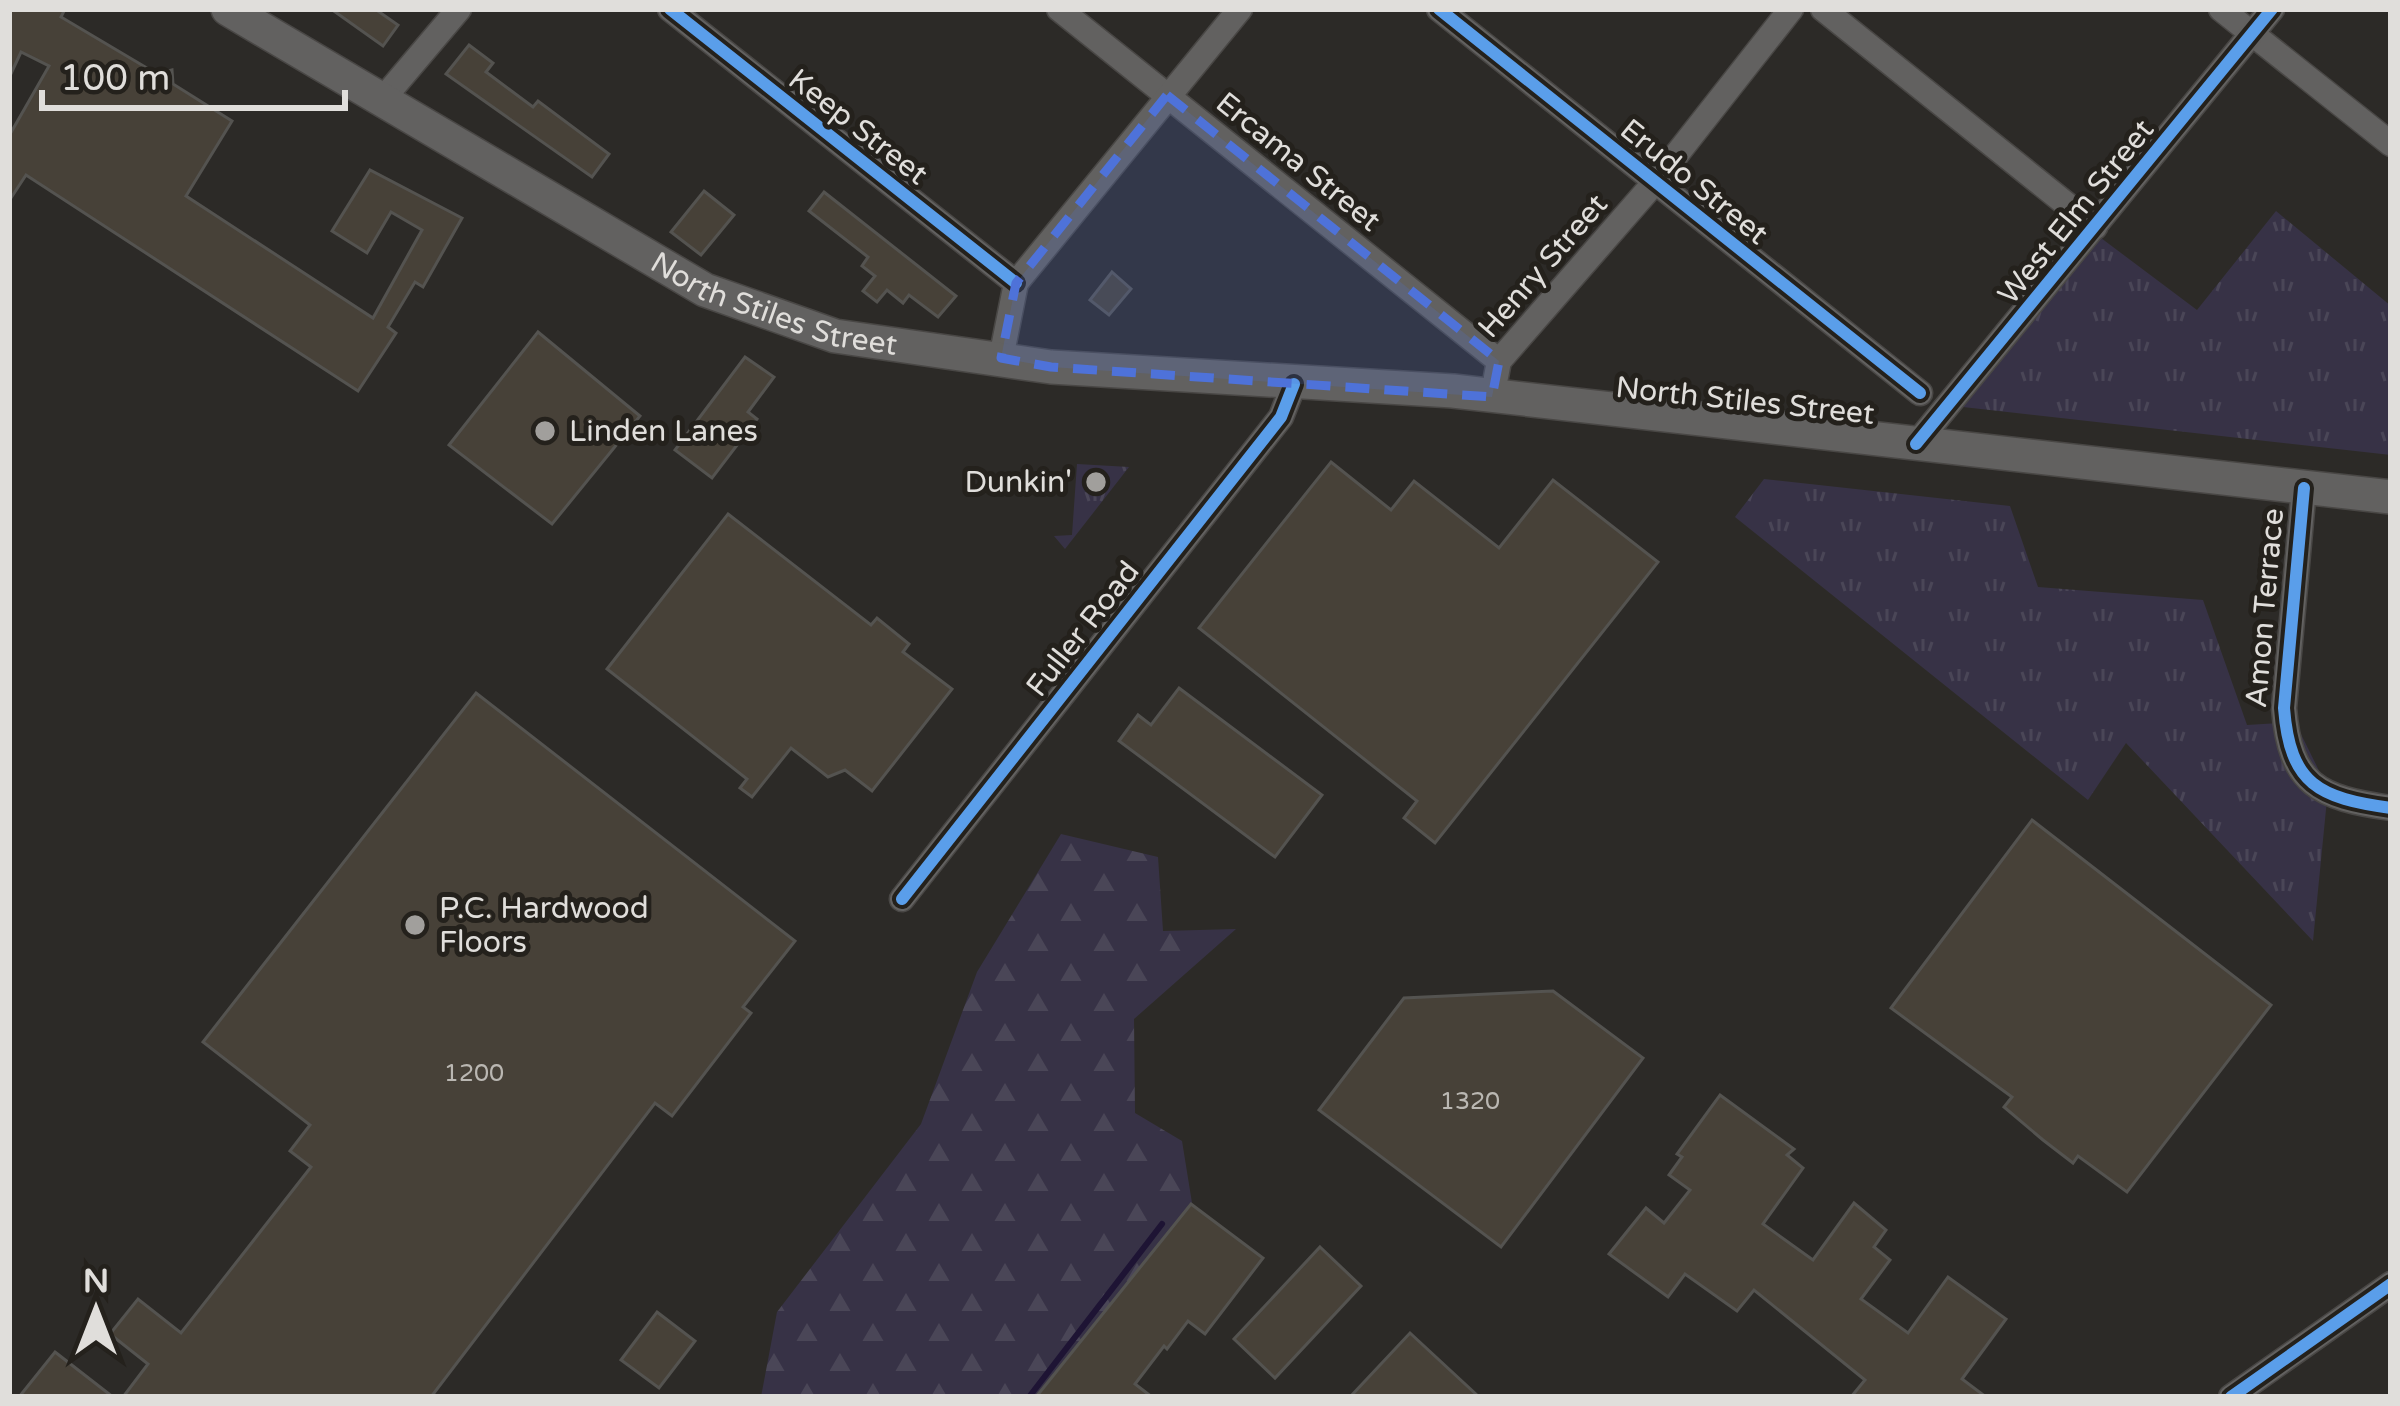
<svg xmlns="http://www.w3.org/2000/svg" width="2400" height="1406" font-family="'Varela Round',sans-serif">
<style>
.grass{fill:url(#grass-tufts)}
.forest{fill:url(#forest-firs)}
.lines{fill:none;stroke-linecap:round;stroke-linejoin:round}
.stream{stroke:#1e1434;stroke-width:6}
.building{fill:#474138;stroke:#545350;stroke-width:3}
.minor-casing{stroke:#494745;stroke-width:27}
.secondary-casing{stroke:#494745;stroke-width:36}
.minor{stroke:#626160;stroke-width:24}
.secondary{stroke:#626160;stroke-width:33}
.cycleway-casing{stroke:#24211c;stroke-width:20}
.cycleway{stroke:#5a9eea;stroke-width:12}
.marked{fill:#4e72d9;fill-opacity:0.2;stroke:#4e72d9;stroke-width:9;stroke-dasharray:24 15;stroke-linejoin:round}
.poi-dot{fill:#a19f9c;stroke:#24211c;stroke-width:4.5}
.labels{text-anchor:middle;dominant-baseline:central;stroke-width:10;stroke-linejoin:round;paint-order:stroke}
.number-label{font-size:24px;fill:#bab7b2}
.street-label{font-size:30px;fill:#e0dedb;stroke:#24211c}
.poi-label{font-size:30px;fill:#e0dedb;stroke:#24211c;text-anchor:start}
</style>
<defs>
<pattern id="grass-tufts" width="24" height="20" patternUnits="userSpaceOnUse" patternTransform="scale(3)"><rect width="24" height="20" fill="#373246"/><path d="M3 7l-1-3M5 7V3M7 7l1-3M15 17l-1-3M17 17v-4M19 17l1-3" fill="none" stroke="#4a4657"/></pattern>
<pattern id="forest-firs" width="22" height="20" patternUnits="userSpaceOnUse" patternTransform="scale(3)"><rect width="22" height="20" fill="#373246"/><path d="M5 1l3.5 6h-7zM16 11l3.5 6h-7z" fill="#4a4657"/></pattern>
</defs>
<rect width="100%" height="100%" fill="#2c2a27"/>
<g class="grass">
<path d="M2276,211L2391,306V455L1963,407L2097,235L2197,310Z"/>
<path d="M1077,464L1129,467L1065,549L1054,536L1072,535Z"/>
<path d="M1764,479L2010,506L2038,587L2203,600L2247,725L2295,722L2328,789L2313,941L2126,743L2088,800L1735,517Z"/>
</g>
<path class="forest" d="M1061,834L1158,857L1163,931L1236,929L1134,1019L1135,1113L1182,1141L1192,1203L1038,1397H761L777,1312L921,1124L977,972Z"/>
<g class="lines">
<path class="stream" d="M1029,1397L1162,1224"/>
</g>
<g class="building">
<path d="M9,9H65L61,17L157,74L172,70L173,84L232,121L186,196L373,318L422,230L391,212L367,253L332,231L370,170L462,218L423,287L415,282L388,327L396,333L358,391L26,175L9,201V136L49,66L21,52L9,78Z"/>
<path d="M331,9H375L398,25L383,46Z"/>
<path d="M469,45L493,63L486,72L533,107L538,101L609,154L592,177L446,74Z"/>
<path d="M704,191L734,215L701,255L671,232Z"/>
<path d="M824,192L956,296L938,317L909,295L903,303L887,290L877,302L863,291L875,276L862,266L868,257L809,211Z"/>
<path d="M1112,272L1131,289L1109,315L1090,300Z"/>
<path d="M538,332L640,416L552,524L449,445Z"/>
<path d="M745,357L774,377L748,412L757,419L712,478L675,450Z"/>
<path d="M1331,462L1391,510L1414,481L1499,548L1553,480L1658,562L1435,843L1404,818L1417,801L1199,628Z"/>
<path d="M728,514L871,625L877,618L909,644L903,652L952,689L872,791L845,770L828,777L791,748L752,797L740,788L747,779L607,669Z"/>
<path d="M1179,688L1322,795L1275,857L1119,741L1138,715L1151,725Z"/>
<path d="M476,693L795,941L743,1007L751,1013L672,1116L655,1103L431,1397H123L148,1364L110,1334L138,1299L181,1333L311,1167L290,1151L310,1125L203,1042Z"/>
<path d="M2032,820L2271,1005L2127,1192L2078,1156L2073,1163L2043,1140L2004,1107L2012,1097L1891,1008Z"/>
<path d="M1553,991L1643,1058L1501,1247L1319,1110L1404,998Z"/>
<path d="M1720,1095L1794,1149L1787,1155L1803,1168L1763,1224L1813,1260L1854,1203L1886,1230L1874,1247L1890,1260L1861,1299L1908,1333L1948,1277L2006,1319L1962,1379L1986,1397H1851L1865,1380L1754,1290L1737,1311L1685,1274L1668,1297L1609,1254L1646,1208L1664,1223L1690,1190L1669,1175L1682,1157L1677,1154Z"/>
<path d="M1191,1204L1263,1258L1205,1334L1188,1321L1167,1349L1164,1346L1135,1384L1152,1397H1036Z"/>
<path d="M1320,1247L1361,1286L1275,1378L1234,1339Z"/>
<path d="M657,1312L695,1341L659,1388L621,1360Z"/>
<path d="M1410,1333L1479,1397H1350Z"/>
<path d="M55,1352L113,1397H19Z"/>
</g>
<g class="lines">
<g class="minor-casing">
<g id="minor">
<path d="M670,9L1016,283"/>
<path d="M1059,9L1499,361"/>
<path d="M1439,9L1920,393"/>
<path d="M1823,9L2095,227"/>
<path d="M2221,9L2391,144"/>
<path d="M382,100L459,9"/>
<path d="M1001,358L1016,283L1240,9"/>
<path d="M1496,377L1499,361L1655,182L1791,9"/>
<path d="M1916,444L2272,9"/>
<path d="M2304,488L2284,708C2290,785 2319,798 2391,808"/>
<path d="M902,899L1281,417L1294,384"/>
<path d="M2231,1397L2391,1284"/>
</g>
</g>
<g class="secondary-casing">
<g id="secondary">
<path id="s1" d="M228,9L705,290L835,336L1051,367L1453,391L2391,497"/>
</g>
</g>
<use href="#minor" class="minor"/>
<use href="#secondary" class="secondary"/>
<g class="cycleway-casing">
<g id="cycleway">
<path d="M670,9L1016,283"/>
<path d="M1439,9L1920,393"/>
<path d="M1916,444L2272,9"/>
<path d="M2304,488L2284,708C2290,785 2319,798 2391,808"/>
<path d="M902,899L1281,417L1294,384"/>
<path d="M2231,1397L2391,1284"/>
</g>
</g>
<use href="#cycleway" class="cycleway"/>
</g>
<path class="marked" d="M1167,95L1499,361L1492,397L1051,367L1001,358L1016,283Z"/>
<g class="poi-dot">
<circle cx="545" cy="431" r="12"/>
<circle cx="1096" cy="482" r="12"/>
<circle cx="415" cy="925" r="12"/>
</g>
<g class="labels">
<g class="number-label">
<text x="474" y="1073">1200</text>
<text x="1470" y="1101">1320</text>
</g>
<g class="street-label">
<text transform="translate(858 127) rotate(38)">Keep Street</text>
<text transform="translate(1298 162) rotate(39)">Ercama Street</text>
<text transform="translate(1694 182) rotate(39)">Erudo Street</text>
<text transform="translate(2076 212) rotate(-51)">West Elm Street</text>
<text transform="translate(1543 266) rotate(-49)">Henry Street</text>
<text stroke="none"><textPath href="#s1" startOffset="624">North Stiles Street</textPath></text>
<text transform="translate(1745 401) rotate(6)">North Stiles Street</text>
<text transform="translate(2265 608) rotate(-85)">Amon Terrace</text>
<text transform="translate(1083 629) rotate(-52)">Fuller Road</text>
</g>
<g class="poi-label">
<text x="569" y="431">Linden Lanes</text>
<text x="1072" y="482" text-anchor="end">Dunkin'</text>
<text x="439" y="908">P.C. Hardwood<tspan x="439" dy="34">Floors</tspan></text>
</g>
</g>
<rect width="2400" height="1406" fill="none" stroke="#e0dedb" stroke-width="24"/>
<g transform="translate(96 1310)" stroke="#24211c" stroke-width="9" paint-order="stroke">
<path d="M0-9L21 45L0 30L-21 45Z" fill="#e0dedb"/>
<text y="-18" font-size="33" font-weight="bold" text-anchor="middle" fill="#e0dedb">N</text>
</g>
<path d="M42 90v18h303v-18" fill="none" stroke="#e0dedb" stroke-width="6"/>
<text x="60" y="90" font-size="36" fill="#e0dedb" stroke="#24211c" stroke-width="9" paint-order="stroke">100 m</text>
</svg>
